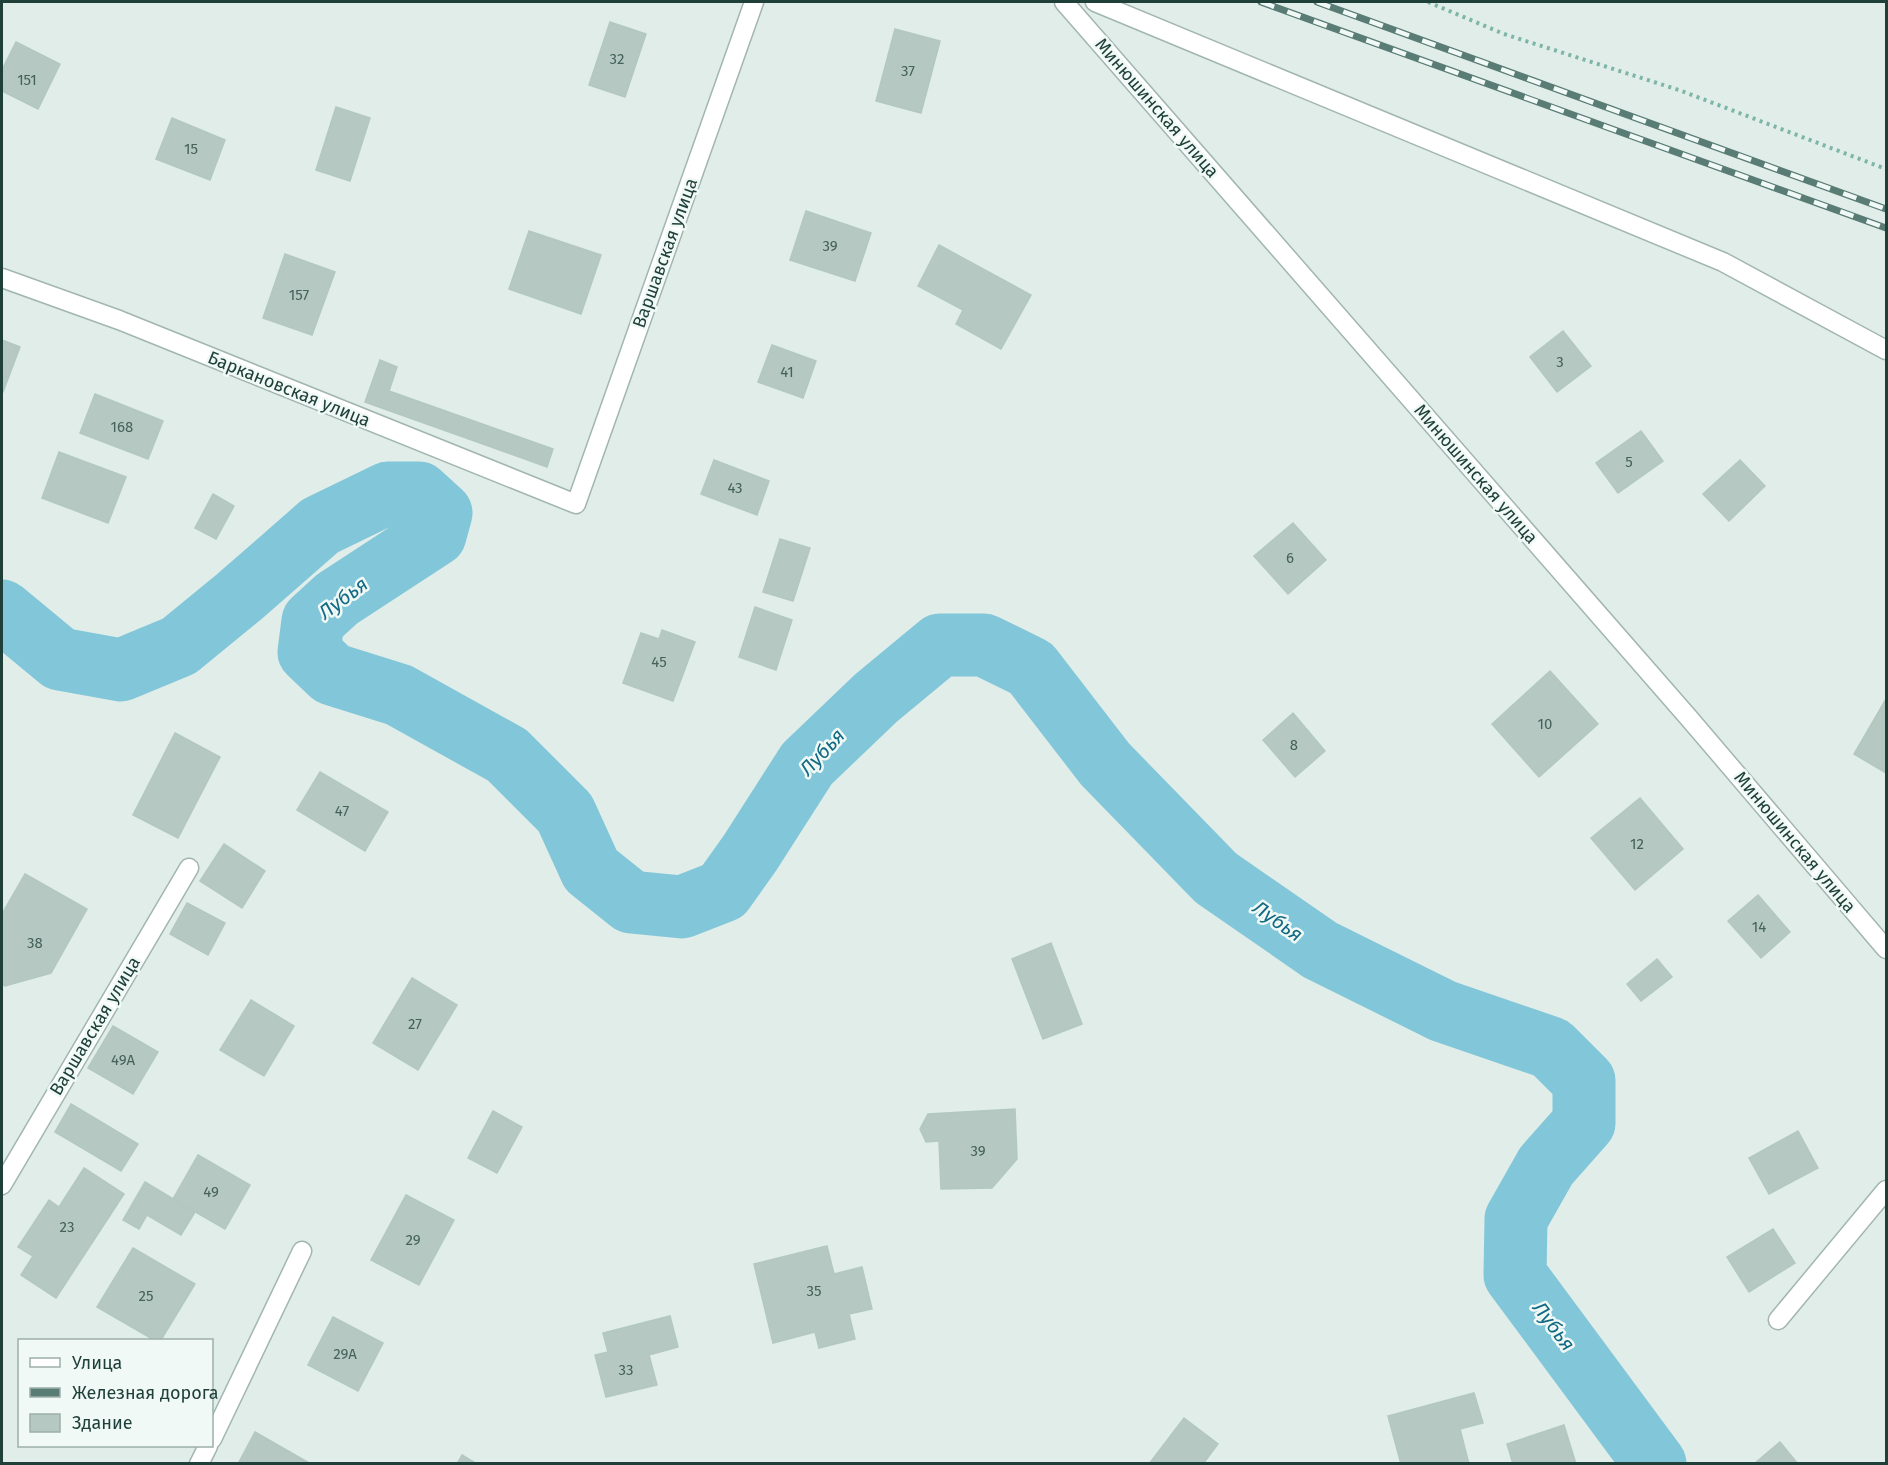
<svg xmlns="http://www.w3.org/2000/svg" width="1888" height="1465" font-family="'Fira Sans',sans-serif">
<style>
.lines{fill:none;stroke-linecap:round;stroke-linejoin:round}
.river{stroke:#81c6d9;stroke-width:63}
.building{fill:#b5c8c1;stroke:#b2c8c0;stroke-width:1.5}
.minor-casing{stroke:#a2b6b0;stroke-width:21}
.path{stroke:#7db5a7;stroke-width:4;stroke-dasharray:3 4.5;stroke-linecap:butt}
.minor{stroke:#fff;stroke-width:18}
.rail-casing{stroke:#597c75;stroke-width:7}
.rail{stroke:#f1f9f6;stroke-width:4.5;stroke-dasharray:14;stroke-linecap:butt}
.labels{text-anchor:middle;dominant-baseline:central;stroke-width:5;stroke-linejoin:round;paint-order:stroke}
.number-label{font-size:15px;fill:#44625b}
.street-label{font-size:18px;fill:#1f4039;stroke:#f1f9f6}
.water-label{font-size:20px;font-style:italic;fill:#116983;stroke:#f1f9f6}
</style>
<rect width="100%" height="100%" fill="#e0ede8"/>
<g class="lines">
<path class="river" d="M2,611L60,659L121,670L179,646L240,596L320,526L388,493H419L441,513L435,535L337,599L313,621L309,652L332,674L399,695L507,755L565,813L591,870L631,902L682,907L723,891L750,853L807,764L876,698L940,645H984L1031,668L1105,764L1216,878L1320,950L1443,1011L1551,1048L1584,1081V1123L1546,1166L1516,1219L1515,1275L1655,1464"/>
</g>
<g class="building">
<path d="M610,22L646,34L625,97L589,85Z"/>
<path d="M895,29L940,41L921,113L876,101Z"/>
<path d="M16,42L60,64L38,109L2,91V70Z"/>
<path d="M336,107L370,118L350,181L316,170Z"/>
<path d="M172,118L225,140L210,180L156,159Z"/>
<path d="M806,211L871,233L855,281L790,260Z"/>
<path d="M529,231L601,255L581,314L509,289Z"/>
<path d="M939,245L1031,295L1001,349L956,324L963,310L918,286Z"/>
<path d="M285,254L335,272L312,335L263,318Z"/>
<path d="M1563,331L1591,366L1557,392L1530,357Z"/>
<path d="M2,340L20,347L3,392H2Z"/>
<path d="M772,345L816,361L803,398L758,382Z"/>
<path d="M380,360L397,367L389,391L553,449L547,467L365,402Z"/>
<path d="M95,394L163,421L148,459L80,433Z"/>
<path d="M1641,431L1663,461L1618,493L1596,463Z"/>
<path d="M59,452L126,477L108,523L42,498Z"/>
<path d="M714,460L769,481L757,515L701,494Z"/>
<path d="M1740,460L1765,486L1729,521L1703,494Z"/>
<path d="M213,494L234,506L216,539L195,528Z"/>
<path d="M1293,523L1326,560L1288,594L1254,556Z"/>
<path d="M780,539L810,548L793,601L763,592Z"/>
<path d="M755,607L792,620L776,670L739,657Z"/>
<path d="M662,630L695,642L673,701L623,683L641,633L659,639Z"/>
<path d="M1550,671L1598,724L1539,777L1492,724Z"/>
<path d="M1886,699V773L1854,754Z"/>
<path d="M1293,713L1325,751L1295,777L1263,740Z"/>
<path d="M175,733L220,757L178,838L133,815Z"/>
<path d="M320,772L388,812L365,851L297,810Z"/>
<path d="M1640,798L1683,849L1635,890L1591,838Z"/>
<path d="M224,844L265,871L242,908L200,881Z"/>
<path d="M25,874L87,909L51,973L5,986L2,984V914Z"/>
<path d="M1758,895L1790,932L1761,958L1728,921Z"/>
<path d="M187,903L225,923L208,955L170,934Z"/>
<path d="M1051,943L1082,1024L1043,1039L1012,959Z"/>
<path d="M1657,959L1672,977L1641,1001L1627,984Z"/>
<path d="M412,978L457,1005L418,1070L373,1043Z"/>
<path d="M251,1000L294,1026L264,1076L220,1050Z"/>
<path d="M113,1026L158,1052L133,1094L88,1068Z"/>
<path d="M71,1104L138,1144L121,1171L55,1132Z"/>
<path d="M1015,1109L1017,1159L992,1188L941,1189L939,1141L926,1142L920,1129L928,1114Z"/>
<path d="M493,1111L522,1127L497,1173L468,1158Z"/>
<path d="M1798,1131L1818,1168L1769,1194L1749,1158Z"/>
<path d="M198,1155L250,1185L225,1229L173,1199Z"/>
<path d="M84,1168L124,1194L56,1298L21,1275L33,1256L18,1247L49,1200L59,1207Z"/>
<path d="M145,1182L195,1212L181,1235L147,1215L139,1229L123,1220Z"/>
<path d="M406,1195L454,1220L419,1285L371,1260Z"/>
<path d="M1773,1229L1795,1263L1749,1292L1727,1257Z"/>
<path d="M827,1246L834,1274L862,1267L872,1309L849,1314L855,1339L819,1348L815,1332L773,1343L754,1264Z"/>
<path d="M133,1248L195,1284L161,1340H154L97,1307Z"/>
<path d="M670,1316L678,1347L649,1355L657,1385L606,1397L595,1355L608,1352L603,1333Z"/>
<path d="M333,1317L383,1343L358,1391L308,1365Z"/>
<path d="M1474,1393L1483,1423L1460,1429L1469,1464H1401L1388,1416Z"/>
<path d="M1184,1418L1218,1444L1203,1464H1149Z"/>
<path d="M1564,1425L1576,1464H1513L1507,1444Z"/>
<path d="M255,1432L311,1464H238Z"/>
<path d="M1780,1442L1798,1464H1754Z"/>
<path d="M462,1455L477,1464H457Z"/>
</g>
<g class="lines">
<g class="minor-casing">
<g id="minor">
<path d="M1064,2L1688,717L1886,949"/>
<path d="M1095,2L1723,262L1886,350"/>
<path d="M2,278L119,320L576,504L754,2"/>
<path d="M2,1185L189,868"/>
<path d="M1778,1320L1886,1190"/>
<path d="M212,1439L302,1251"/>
<path d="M199,1464L208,1446"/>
</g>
</g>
<path class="path" d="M1428,2L1504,34L1679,90L1886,169"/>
<use href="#minor" class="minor"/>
<g class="rail-casing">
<g id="rail">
<path d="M1261,2L1886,228"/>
<path d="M1317,2L1886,209"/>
</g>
</g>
<use href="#rail" class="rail"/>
</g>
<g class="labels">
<g class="number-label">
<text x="617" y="59">32</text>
<text x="908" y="71">37</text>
<text x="27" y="80">151</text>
<text x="191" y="149">15</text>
<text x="830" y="246">39</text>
<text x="299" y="295">157</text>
<text x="1560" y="362">3</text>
<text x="787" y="372">41</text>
<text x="122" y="427">168</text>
<text x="1629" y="462">5</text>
<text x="735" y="488">43</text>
<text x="1290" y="558">6</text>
<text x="659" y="662">45</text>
<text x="1545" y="724">10</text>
<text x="1294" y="745">8</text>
<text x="342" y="811">47</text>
<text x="1637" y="844">12</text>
<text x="1759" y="927">14</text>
<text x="35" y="943">38</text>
<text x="415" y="1024">27</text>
<text x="123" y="1060">49А</text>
<text x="978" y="1151">39</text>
<text x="211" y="1192">49</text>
<text x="67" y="1227">23</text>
<text x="413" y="1240">29</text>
<text x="814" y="1291">35</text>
<text x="146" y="1296">25</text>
<text x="345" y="1354">29А</text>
<text x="626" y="1370">33</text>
</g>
<g class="street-label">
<text transform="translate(1157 108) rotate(49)">Минюшинская улица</text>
<text transform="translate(665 253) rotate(-70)">Варшавская улица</text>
<text transform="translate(289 389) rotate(22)">Баркановская улица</text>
<text transform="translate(1476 474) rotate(49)">Минюшинская улица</text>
<text transform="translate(1795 842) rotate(50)">Минюшинская улица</text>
<text transform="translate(95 1026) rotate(-59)">Варшавская улица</text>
</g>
<g class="water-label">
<text transform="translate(343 598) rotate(-37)">Лубья</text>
<text transform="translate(822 752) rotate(-47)">Лубья</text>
<text transform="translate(1278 921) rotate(35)">Лубья</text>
<text transform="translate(1554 1326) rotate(53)">Лубья</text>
</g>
</g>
<rect width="1888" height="1465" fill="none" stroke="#1f4039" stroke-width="6"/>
<rect x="18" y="1339" width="195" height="108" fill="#f1f9f6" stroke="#9dafaa" stroke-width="1.5"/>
<rect x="30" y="1358" width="30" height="9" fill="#ffffff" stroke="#9dafaa" stroke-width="1.5"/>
<text x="72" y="1369" font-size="18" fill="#1f4039">Улица</text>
<rect x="30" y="1388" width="30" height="9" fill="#597c75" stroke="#9dafaa" stroke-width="1.5"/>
<text x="72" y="1399" font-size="18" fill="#1f4039">Железная дорога</text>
<rect x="30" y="1414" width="30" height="18" fill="#b5c8c1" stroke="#9dafaa" stroke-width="1.5"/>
<text x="72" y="1429" font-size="18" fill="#1f4039">Здание</text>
</svg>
